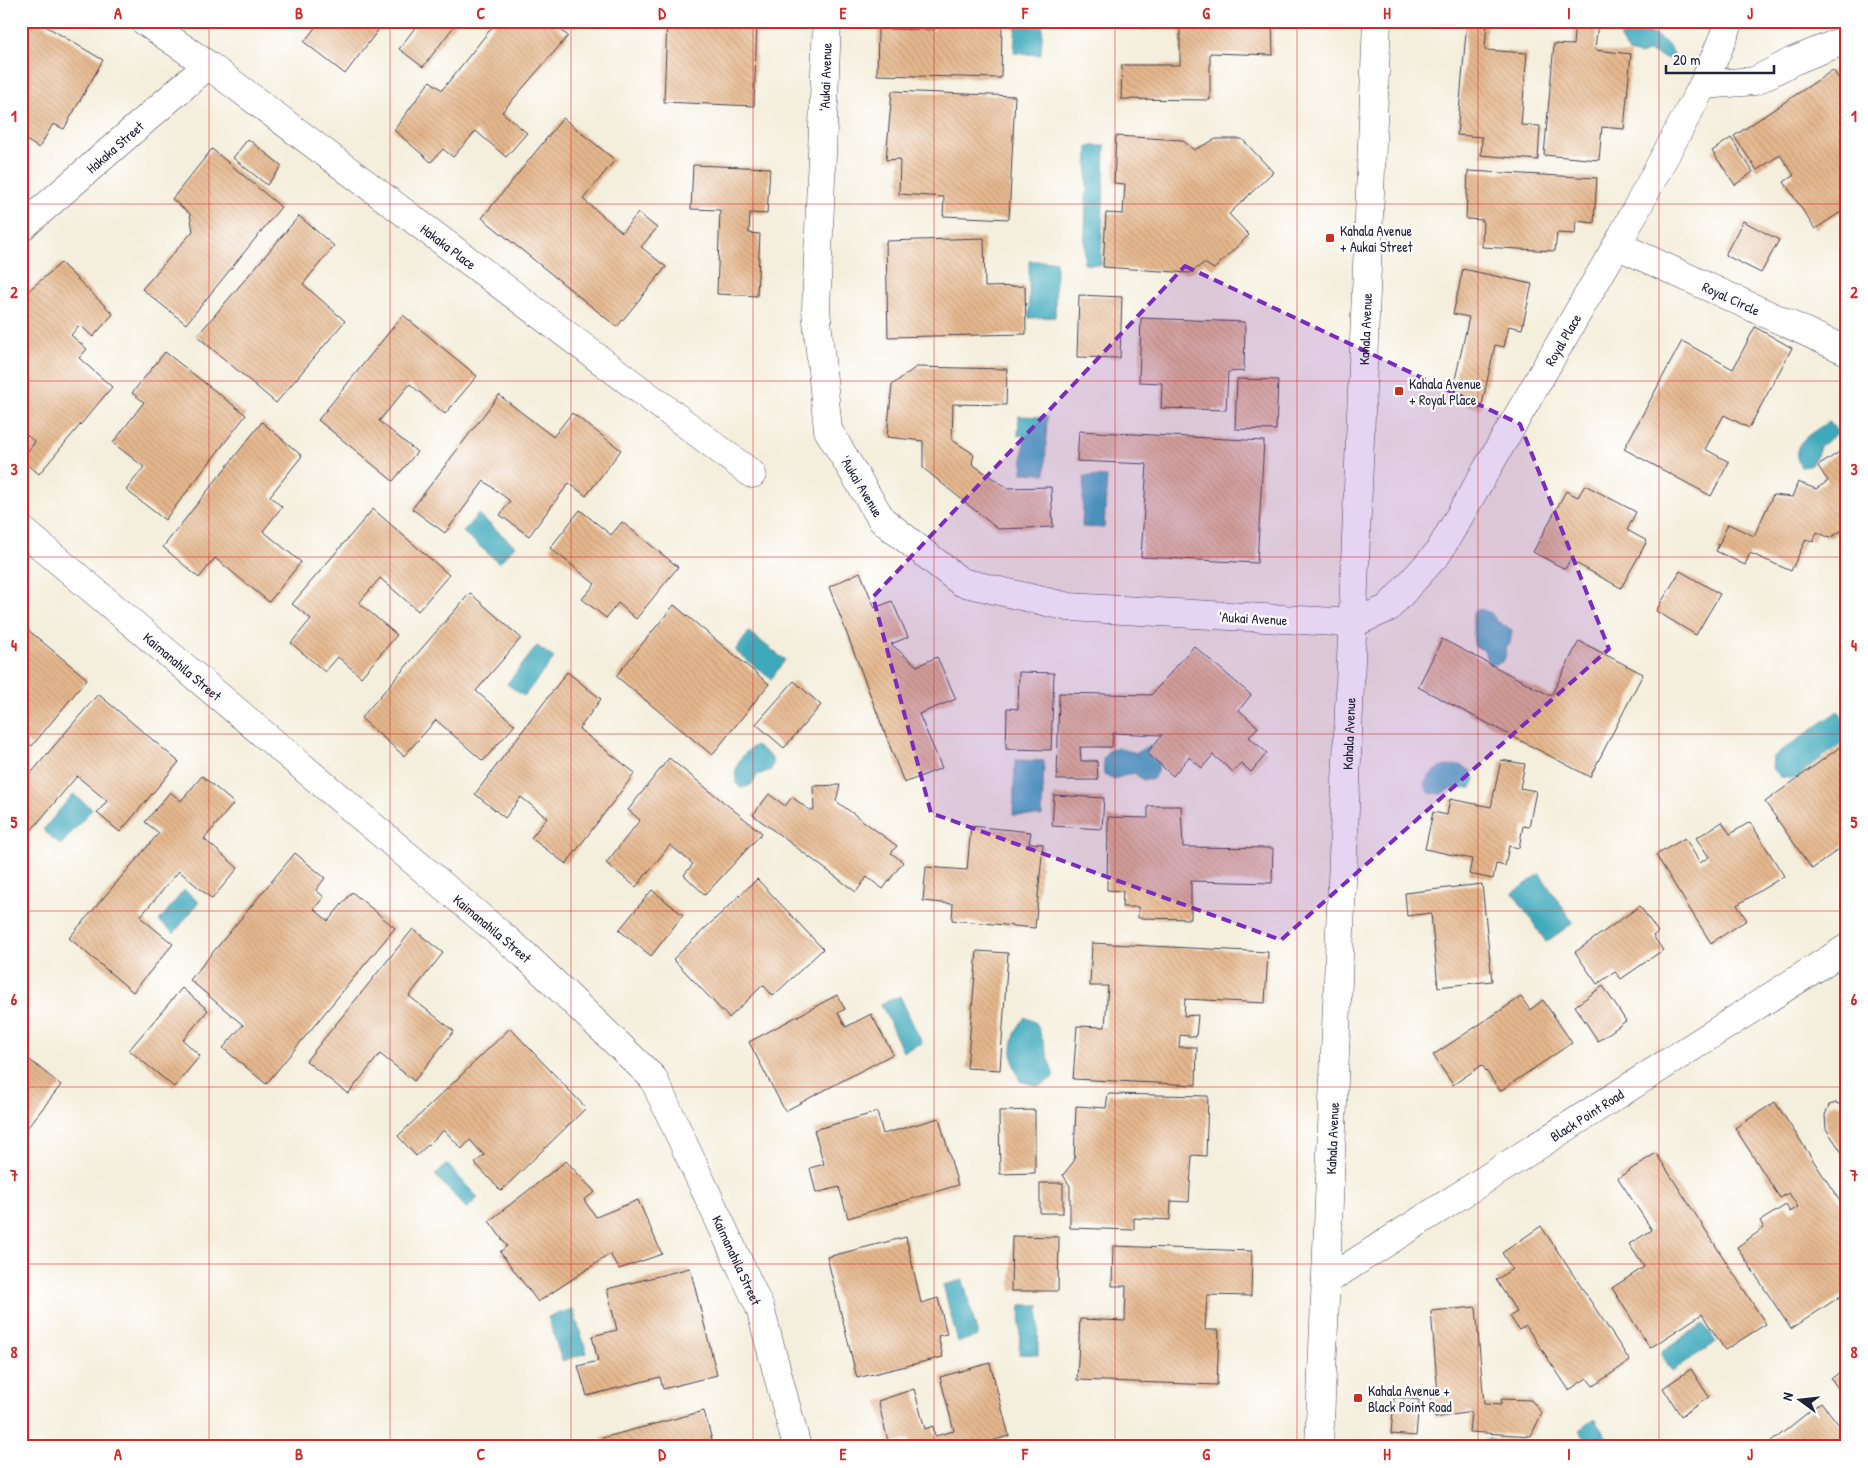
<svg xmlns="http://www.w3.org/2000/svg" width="1868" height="1468" font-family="'Patrick Hand',sans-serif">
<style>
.water{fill:#3ca9bb;stroke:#2f667b}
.building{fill:url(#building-back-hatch)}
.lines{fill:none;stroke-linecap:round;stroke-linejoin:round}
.minor-casing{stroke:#424153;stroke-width:29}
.minor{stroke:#fff;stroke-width:28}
.marked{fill:#7b2cbf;fill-opacity:0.2;stroke:#7b2cbf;stroke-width:4;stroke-dasharray:10 6;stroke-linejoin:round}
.grid{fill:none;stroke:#d62828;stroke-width:1;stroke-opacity:0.55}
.poi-dot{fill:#c8321e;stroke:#fff;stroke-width:2}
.labels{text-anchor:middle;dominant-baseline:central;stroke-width:4.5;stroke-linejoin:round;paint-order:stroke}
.street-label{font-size:14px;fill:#22223b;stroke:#fff}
.poi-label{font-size:14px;fill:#22223b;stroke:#fff;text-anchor:start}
.neatline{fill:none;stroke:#d62828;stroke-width:2}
.grid-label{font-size:16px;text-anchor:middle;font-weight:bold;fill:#d62828}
</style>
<defs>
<pattern id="building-back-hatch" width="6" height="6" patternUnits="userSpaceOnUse" patternTransform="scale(1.25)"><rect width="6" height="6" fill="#e5b78d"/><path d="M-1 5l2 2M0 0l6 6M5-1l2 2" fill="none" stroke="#c49d7b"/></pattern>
</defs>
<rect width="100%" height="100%" fill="#fff"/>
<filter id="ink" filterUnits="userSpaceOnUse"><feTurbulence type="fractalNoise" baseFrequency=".02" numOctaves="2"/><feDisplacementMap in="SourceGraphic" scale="10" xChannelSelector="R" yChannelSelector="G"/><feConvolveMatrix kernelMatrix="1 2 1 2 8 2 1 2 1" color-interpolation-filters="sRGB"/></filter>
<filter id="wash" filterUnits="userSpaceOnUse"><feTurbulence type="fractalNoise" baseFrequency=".0096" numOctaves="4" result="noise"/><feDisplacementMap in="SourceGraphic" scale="20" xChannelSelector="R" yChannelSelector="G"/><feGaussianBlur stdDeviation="1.12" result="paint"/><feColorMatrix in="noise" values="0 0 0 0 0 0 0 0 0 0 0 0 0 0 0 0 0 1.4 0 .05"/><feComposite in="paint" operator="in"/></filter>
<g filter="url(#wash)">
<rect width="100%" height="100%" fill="#f4eedc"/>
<g class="water">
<path d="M1016,21H1043L1041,55L1014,53Z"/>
<path d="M1624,28C1645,29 1666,36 1675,56L1669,59L1648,52L1640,55L1629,52L1620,39Z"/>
<path d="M1088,146H1105L1101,265L1084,264Z"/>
<path d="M1029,261H1056L1055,317L1029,318Z"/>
<path d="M1019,416L1047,417L1045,474L1022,473L1024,435L1018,436Z"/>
<path d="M1829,421L1838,433L1820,446L1818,454L1810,466L1801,467C1786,443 1814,433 1829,421Z"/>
<path d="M1084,476L1107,477L1104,528L1082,527Z"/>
<path d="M478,514L515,546L499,563L463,532Z"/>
<path d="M1480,609L1491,613L1497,621L1512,630L1510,644L1505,648C1508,661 1501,665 1489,664L1484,650L1475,647C1472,636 1473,623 1473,612Z"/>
<path d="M749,632L785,660L771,679L735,651Z"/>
<path d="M537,646L554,658L524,696L507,684Z"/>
<path d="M1838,711L1847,724V740L1809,767L1797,779L1781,777L1772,768L1773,757Z"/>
<path d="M756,745L771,757L773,763L771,770L757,775C754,784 750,787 740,788C728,773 741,753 756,745Z"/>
<path d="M1148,746L1155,749C1160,760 1160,768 1153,779L1143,780L1134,773L1114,779L1104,774L1103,760L1108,751L1117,747L1136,753Z"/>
<path d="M1015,760L1044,761L1042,816L1013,815Z"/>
<path d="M1460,765L1471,771L1475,779L1471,788L1450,789L1441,794L1429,793L1424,784C1434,767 1441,766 1460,765Z"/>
<path d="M73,794L92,809L61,845L43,830Z"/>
<path d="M1540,874L1573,923L1546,942L1513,893Z"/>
<path d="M184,890L199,902L174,933L159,921Z"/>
<path d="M900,996L922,1043L903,1052L881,1004Z"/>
<path d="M1025,1017C1028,1019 1034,1021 1036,1023C1039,1026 1052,1070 1054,1077L1039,1086L1020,1081C1009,1056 1008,1040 1025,1017Z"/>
<path d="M447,1164L478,1198L467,1209L435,1175Z"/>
<path d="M963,1280L978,1336L958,1342L943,1285Z"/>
<path d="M1021,1305H1039L1038,1355L1019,1354Z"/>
<path d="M573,1309L587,1353L562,1361L548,1317Z"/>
<path d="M1703,1324L1716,1342L1672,1371L1660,1353Z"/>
<path d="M1594,1419L1613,1447H1591L1579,1430Z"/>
<path d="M1489,1439L1509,1447H1475Z"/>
</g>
<g id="blocks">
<g class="building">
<path d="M21,21H37L103,60L64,129L53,124L39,148L21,137Z"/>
<path d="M320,21H385L345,74L304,42Z"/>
<path d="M412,21H458L423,67L399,49L417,25Z"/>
<path d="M497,21H549L568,36L502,112L527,133L506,157L476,131L453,157L443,149L431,162L394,130L430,81L442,90Z"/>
<path d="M667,21H757L754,106L664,102Z"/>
<path d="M935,21H1002L1001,78L877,75L878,29L935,30Z"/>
<path d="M1140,21H1272L1273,55L1210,53V100L1121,99L1122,65H1180V29L1140,28Z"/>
<path d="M1467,21H1487L1485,50L1527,53L1521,125L1540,126L1538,160L1481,155L1482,137L1457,135Z"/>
<path d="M1575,21H1598L1595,50L1631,54L1624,129L1602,127L1599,160L1544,155L1554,44L1573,45Z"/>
<path d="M1833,70L1847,91V126L1841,130L1847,139V208L1815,229L1784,182L1794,175L1780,155L1757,170L1734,136Z"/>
<path d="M892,91L1015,96L1009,219L943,216L944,197L899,194L900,159L886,160Z"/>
<path d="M563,118L615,160L583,199L622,232L638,213L657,228L641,247L666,267L617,327L482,218Z"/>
<path d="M1116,136L1182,140L1194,150L1216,139H1242L1273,172L1229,214L1249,235L1214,269L1204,263L1190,273L1103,267L1106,213L1123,214L1125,184L1114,183Z"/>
<path d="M1731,138L1753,172L1735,185L1712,151Z"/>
<path d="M248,139L282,166L267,185L233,158Z"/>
<path d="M212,149L281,207L186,324L142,289L193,231L190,214L172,199Z"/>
<path d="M693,165L770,168L767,214L750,213L749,233L760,234L757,296L717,294L720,210L691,209Z"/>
<path d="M1468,171L1597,178L1594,223L1576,221L1575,234L1557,233L1555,251L1482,247L1483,220L1466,219Z"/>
<path d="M299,216L334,246L303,284L345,321L276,403L197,336Z"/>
<path d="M1743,221L1779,240L1761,273L1725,255Z"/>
<path d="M984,238L985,287L1025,286L1026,334L888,337L886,241Z"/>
<path d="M61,263L113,314L93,337L80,325L71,335L87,349L79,358L112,387L39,474L21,460L35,442L21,430V297Z"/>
<path d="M1463,269L1532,284L1522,329L1509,326L1504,347L1495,345L1481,409L1450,402L1469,317L1453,314Z"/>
<path d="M1079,295L1122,297L1120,358L1077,357Z"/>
<path d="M403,315L477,376L445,414L410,384L379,421L417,452L393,481L318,420Z"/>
<path d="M1141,318L1245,322L1244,371L1228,372L1226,410L1161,408L1162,383L1139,382Z"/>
<path d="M1755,327L1792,348L1749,428L1724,415L1705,449L1729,462L1711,496L1624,449L1682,341L1733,369Z"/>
<path d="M165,352L246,415L165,520L126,490L144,467L113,443L144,402L132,393Z"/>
<path d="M916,367L1007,369L1006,405L953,404L952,440L974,454L972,464L1007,488L1051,487L1053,527L998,529L923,468V441L887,437L892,385Z"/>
<path d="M1237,379L1278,380L1276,430L1235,429Z"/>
<path d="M499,395L553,437L572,413L621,450L586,496L569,483L529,536L500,515L510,501L484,481L445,533L412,509Z"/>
<path d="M262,422L302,456L270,496L282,507L263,531L301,562L269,602L215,558L199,578L163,547Z"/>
<path d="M1079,431L1264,441L1257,563L1141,557L1147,464L1077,461Z"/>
<path d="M1847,447V527L1830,538L1817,532L1813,542L1806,539L1791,571L1750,553L1745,565L1716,551L1728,524L1754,536L1773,495L1792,497L1798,482L1816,489L1828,481L1818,466Z"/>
<path d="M1585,485L1636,512L1627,530L1647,541L1621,588L1570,560L1565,569L1533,552L1566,491L1578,497Z"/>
<path d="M373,509L449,575L418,611L380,578L359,603L397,635L361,677L338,657L325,672L291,643L311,619L292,604Z"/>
<path d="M580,510L611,535L622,522L678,567L636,619L618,603L606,618L582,599L595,584L550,548Z"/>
<path d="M1680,571L1720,594L1696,635L1656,611Z"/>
<path d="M860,572L875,608L892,601L908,637L891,644L917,666L937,657L956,699L919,714L942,768L904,783L829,587Z"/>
<path d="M470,593L521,638L476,691L515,725L483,761L436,720L404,756L361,718Z"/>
<path d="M674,605L769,684L712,755L616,676Z"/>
<path d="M21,624L87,679L32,746L21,737Z"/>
<path d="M1442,639L1551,696L1579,641L1643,674L1590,777L1418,687Z"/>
<path d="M1194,646L1251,695L1239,710L1258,727L1249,737L1267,753L1251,772L1241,763L1233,772L1213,755L1202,768L1189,757L1173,776L1147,753L1162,735L1113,733L1112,747H1080L1081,761H1097L1098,780H1057L1059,693L1151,695Z"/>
<path d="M567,672L601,699L579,729L635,773L566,864L531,838L547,818L521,797L505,818L475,794Z"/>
<path d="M1019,672L1054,673L1051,750L1006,749L1007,708L1018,709Z"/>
<path d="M794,681L821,705L784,748L756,724Z"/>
<path d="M98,694L179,762L120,832L97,813L107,801L77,776L29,833L21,826V785Z"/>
<path d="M1847,742V843L1812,869L1765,802Z"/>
<path d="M669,758L762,833L705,895L684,875L693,864L670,845L636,887L606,863L640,820L628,810Z"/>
<path d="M1501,760L1525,764L1520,788L1536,791L1529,827L1523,826L1519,848L1509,846L1505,866L1496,864L1493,879L1469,874L1472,859L1425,849L1433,812L1447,815L1450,799L1491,807Z"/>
<path d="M202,776L234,803L204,839L238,868L212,899L179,871L140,917L173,944L133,992L69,938L159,833L145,822L170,792L181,801Z"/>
<path d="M840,785L836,801L897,846L891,853L903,862L883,889L867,877L856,892L753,815L769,794L785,806L792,797L809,810H814L813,786Z"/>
<path d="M1054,795L1104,798L1102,829L1052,826Z"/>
<path d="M1148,806H1181L1183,847L1273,848L1272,883L1191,881V919L1138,918V907H1122L1123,891L1107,890L1108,817L1148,818Z"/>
<path d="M1722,822L1730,834L1750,822L1784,876L1737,905L1747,920L1711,943L1656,855L1685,838L1700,863L1709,857L1696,838Z"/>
<path d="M971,826L1031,832L1029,843L1043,844L1035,928L952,920L953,904L923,901L926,867L967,870Z"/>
<path d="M295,853L325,878L316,890L324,897L314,909L328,921L352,892L395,928L266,1084L223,1048L243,1025L190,980Z"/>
<path d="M757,879L823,949L773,996L763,985L729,1018L673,959Z"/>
<path d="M1482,884L1492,981L1438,987L1431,913L1407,916L1405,893Z"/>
<path d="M652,890L683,915L651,956L619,930Z"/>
<path d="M1640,906L1658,932L1653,936L1663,950L1621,979L1615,972L1597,984L1575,952Z"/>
<path d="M413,929L443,953L409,996L454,1031L414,1081L380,1054L348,1094L306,1061Z"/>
<path d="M1092,943L1268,952L1265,1003L1185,999L1184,1016L1198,1015L1196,1037L1180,1035L1179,1047H1197L1196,1085L1073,1079L1077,1026L1105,1027L1108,986H1090Z"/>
<path d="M977,951L1008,953L1000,1070L967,1068Z"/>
<path d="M1603,986L1626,1021L1598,1041L1575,1006Z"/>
<path d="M182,988L208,1010L183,1040L200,1056L174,1087L129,1050Z"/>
<path d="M837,995L845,1009L838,1013L846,1027L871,1014L893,1054L785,1111L749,1042Z"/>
<path d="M1521,997L1530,1010L1543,1000L1572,1043L1500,1091L1482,1065L1453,1085L1433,1055Z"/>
<path d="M510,1028L586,1108L501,1191L475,1163L484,1155L470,1140L462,1149L444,1130L416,1156L398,1136Z"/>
<path d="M21,1053L61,1085L21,1136Z"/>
<path d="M1108,1094L1208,1096L1206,1156L1192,1155L1189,1202L1171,1201L1170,1220L1134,1218V1230L1070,1228V1186L1063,1175L1074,1161L1076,1106L1106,1108Z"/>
<path d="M1775,1102L1847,1212V1292L1791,1329L1737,1247L1764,1228L1760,1221L1786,1205L1790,1212L1798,1207L1789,1193L1780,1198L1735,1128Z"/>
<path d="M1836,1103L1847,1107V1160L1826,1129L1825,1115L1829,1105Z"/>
<path d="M1035,1110V1173L1000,1174L999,1111Z"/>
<path d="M877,1112L883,1134L939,1118L958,1185L848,1218L839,1187L816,1193L810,1168L824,1164L814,1130Z"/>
<path d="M1656,1153L1766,1324L1725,1350L1702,1314L1650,1348L1612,1288L1644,1267L1629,1244L1652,1230L1618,1178Z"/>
<path d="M566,1161L595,1192L584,1200L596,1217L638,1200L662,1254L619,1269L610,1254L538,1302L500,1252L507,1246L489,1221Z"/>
<rect x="1040" y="1183" width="23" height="30"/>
<path d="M1541,1226L1630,1361L1593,1386L1587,1378L1569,1390L1526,1326L1519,1330L1510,1316L1517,1312L1496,1280L1512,1269L1502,1253Z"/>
<path d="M1012,1236L1059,1237L1058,1291H1011Z"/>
<path d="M906,1237L921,1303L938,1298L947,1334L938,1336L943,1357L857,1378L827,1257Z"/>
<path d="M1113,1246L1252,1251L1251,1296L1207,1295L1205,1330H1219L1217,1385L1077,1380L1080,1319L1125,1321L1126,1286H1112Z"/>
<path d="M690,1268L717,1375L663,1389L660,1377L587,1396L578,1366L598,1361L592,1336L617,1330L607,1289Z"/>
<path d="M1476,1307L1484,1404L1501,1405V1399L1531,1400L1542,1413L1531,1436L1469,1432L1471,1412L1435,1418L1430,1396L1438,1394L1431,1311Z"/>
<path d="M990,1363L1009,1436L969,1447H911L909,1439L889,1445L878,1401L914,1389L925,1429L933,1426L935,1436L954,1431L940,1377Z"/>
<path d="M1847,1366V1399L1831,1379Z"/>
<path d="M1691,1369L1709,1397L1681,1416L1663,1388Z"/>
<path d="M1394,1397L1419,1400L1416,1436L1391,1434Z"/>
<path d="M1821,1402L1847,1435V1447H1765Z"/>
<path d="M704,1411L714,1447H604L602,1438Z"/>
<path d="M1496,1439L1546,1446V1447H1495Z"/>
</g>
</g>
</g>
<g filter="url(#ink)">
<use href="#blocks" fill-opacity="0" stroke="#424153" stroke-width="1"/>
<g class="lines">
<g class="minor-casing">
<g id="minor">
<path id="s1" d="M144,21L208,65L752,474"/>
<path id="s2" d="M827,21L816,310L828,430L882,520L961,582L1069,607L1354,623L1388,608L1438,553L1617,245L1703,85L1730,21"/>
<path d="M1703,85L1755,81L1793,61L1840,42H1847"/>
<path id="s3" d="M21,228L208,65"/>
<path id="s4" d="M1617,245L1847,351"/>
<path id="s5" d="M21,529L525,955L653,1078L760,1308L797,1447"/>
<path id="s6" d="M1326,1281L1847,948"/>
<path id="s7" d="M1319,1447L1377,21"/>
</g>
</g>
<use href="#minor" class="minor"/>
</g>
</g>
<path class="marked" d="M1185,266L1520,424L1609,649L1281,940L931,813L873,597Z"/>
<path class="grid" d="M209,21V1447M390,21V1447M571,21V1447M753,21V1447M934,21V1447M1115,21V1447M1297,21V1447M1478,21V1447M1659,21V1447M21,204H1847M21,381H1847M21,557H1847M21,734H1847M21,911H1847M21,1087H1847M21,1264H1847"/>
<g class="poi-dot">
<rect x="1325" y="233" width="10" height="10" rx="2.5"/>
<rect x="1394" y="386" width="10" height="10" rx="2.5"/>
<rect x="1353" y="1393" width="10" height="10" rx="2.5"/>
</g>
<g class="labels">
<g class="street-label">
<text transform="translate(825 77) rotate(-88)">ʻAukai Avenue</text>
<text stroke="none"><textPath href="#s3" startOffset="124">Hakaka Street</textPath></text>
<text stroke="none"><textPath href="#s1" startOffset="379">Hakaka Place</textPath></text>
<text stroke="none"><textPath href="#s4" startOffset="126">Royal Circle</textPath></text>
<text stroke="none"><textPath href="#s7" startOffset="1119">Kahala Avenue</textPath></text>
<text stroke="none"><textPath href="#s2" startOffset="1370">Royal Place</textPath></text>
<text transform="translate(862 486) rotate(59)">ʻAukai Avenue</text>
<text transform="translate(1253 618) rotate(3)">ʻAukai Avenue</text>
<text stroke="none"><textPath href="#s5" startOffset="212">Kaimanahila Street</textPath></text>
<text stroke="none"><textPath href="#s7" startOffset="714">Kahala Avenue</textPath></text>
<text stroke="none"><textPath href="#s5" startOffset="618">Kaimanahila Street</textPath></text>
<text stroke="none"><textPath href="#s6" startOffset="309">Black Point Road</textPath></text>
<text stroke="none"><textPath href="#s7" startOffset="309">Kahala Avenue</textPath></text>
<text stroke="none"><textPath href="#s5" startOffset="1038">Kaimanahila Street</textPath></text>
</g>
<g class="poi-label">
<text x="1340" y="230">Kahala Avenue<tspan x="1340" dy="16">+ Aukai Street</tspan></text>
<text x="1409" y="383">Kahala Avenue<tspan x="1409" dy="16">+ Royal Place</tspan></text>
<text x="1368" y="1390">Kahala Avenue +<tspan x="1368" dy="16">Black Point Road</tspan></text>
</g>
</g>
<rect width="1868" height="1468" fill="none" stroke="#fff" stroke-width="55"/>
<g transform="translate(1800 1400) rotate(285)" stroke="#ffffff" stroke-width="4" paint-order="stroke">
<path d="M0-4L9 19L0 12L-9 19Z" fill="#22223b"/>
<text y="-8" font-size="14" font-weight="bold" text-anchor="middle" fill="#22223b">N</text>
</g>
<path d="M1666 65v8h108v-8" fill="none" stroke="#22223b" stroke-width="2.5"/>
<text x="1673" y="65" font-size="15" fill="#22223b" stroke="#ffffff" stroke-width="4" paint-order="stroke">20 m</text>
<rect x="28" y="28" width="1812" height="1412" class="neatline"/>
<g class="grid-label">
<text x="118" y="19">A</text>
<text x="299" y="19">B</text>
<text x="481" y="19">C</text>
<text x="662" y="19">D</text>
<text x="843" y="19">E</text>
<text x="1025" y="19">F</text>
<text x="1206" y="19">G</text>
<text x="1387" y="19">H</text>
<text x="1569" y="19">I</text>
<text x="1750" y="19">J</text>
<text x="14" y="122">1</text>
<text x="1854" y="122">1</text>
<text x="14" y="298">2</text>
<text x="1854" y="298">2</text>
<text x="14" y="475">3</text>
<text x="1854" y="475">3</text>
<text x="14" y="651">4</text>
<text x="1854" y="651">4</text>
<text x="14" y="828">5</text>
<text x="1854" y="828">5</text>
<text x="14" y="1005">6</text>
<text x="1854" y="1005">6</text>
<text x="14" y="1181">7</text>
<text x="1854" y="1181">7</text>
<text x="14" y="1358">8</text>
<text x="1854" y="1358">8</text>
<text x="118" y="1460">A</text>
<text x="299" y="1460">B</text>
<text x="481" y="1460">C</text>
<text x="662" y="1460">D</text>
<text x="843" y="1460">E</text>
<text x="1025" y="1460">F</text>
<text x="1206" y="1460">G</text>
<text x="1387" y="1460">H</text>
<text x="1569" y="1460">I</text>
<text x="1750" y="1460">J</text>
</g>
</svg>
